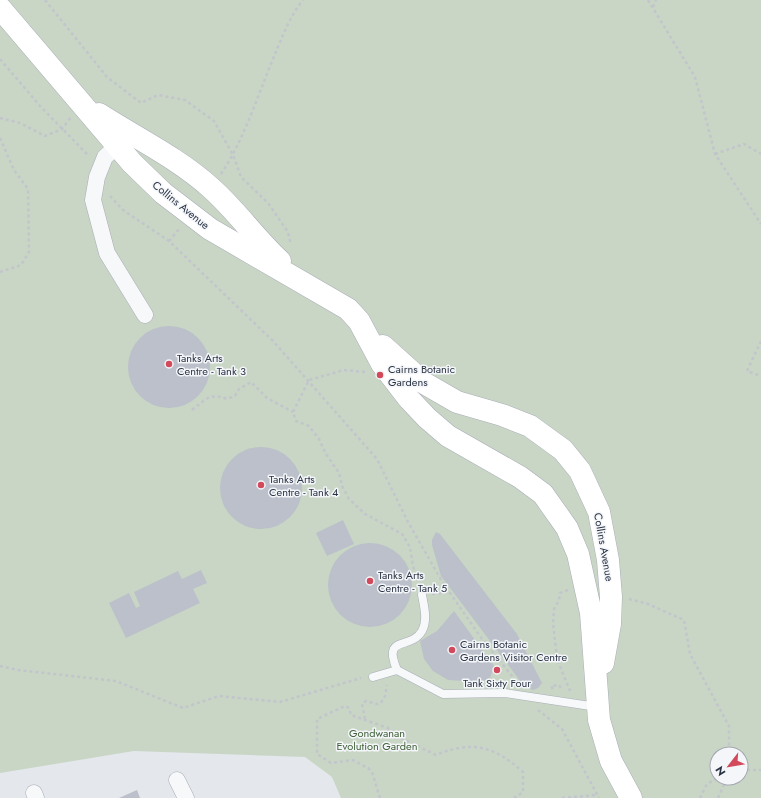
<svg xmlns="http://www.w3.org/2000/svg" width="761" height="798" font-family="Jost,sans-serif">
<style>
.green{fill:#c9d6c5;fill-rule:evenodd}
.building{fill:#bbc0ca}
.lines{fill:none;stroke-linecap:round;stroke-linejoin:round}
.lane-casing{stroke:#a9aeb7;stroke-width:9}
.street-casing{stroke:#a9aeb7;stroke-width:17}
.secondary-casing{stroke:#a9aeb7;stroke-width:23}
.path{stroke:#c2c5cb;stroke-width:2.5;stroke-dasharray:3 3;stroke-linecap:butt}
.lane{stroke:#f7f8fa;stroke-width:8}
.street{stroke:#f7f8fa;stroke-width:16}
.secondary{stroke:#fff;stroke-width:22}
.poi-dot{fill:#d1495b;stroke:#f4f6f9;stroke-width:1.5}
.labels{text-anchor:middle;dominant-baseline:central;stroke-width:3;stroke-linejoin:round;paint-order:stroke}
.street-label{font-size:11px;fill:#2b3445;stroke:#f4f6f9}
.poi-label{font-size:11px;fill:#2b3445;stroke:#f4f6f9;text-anchor:start}
.park-label{font-size:11px;fill:#3f6138;stroke:#f4f6f9}
</style>
<rect width="100%" height="100%" fill="#e4e7ec"/>
<path class="green" d="M0,0H761V798H341L332,777L305,757L134,751L0,773ZM717,754H741V778H717Z"/>
<g class="building">
<circle cx="169" cy="367" r="41"/>
<circle cx="261" cy="488" r="41"/>
<path d="M343,520L354,544L327,556L316,533Z"/>
<path d="M436,532L440,534L517,634L542,683L538,688L533,690L524,686L441,576L432,545V540Z"/>
<circle cx="370" cy="585" r="42"/>
<path d="M201,570L207,583L193,589L200,603L126,638L109,603L129,593L136,608L140,606L134,592L178,571L182,579Z"/>
<path d="M454,611L494,666L490,678L481,682L448,680L433,671L424,659L420,641L437,631Z"/>
<path d="M137,790L140,798H119Z"/>
</g>
<g class="lines">
<g class="lane-casing">
<g id="lane">
<path d="M397,670C382,634 410,651 422,631C428,620 424,606 422,595"/>
<path d="M373,677L397,670L443,694L505,693L597,707"/>
</g>
</g>
<g class="street-casing">
<g id="street">
<path d="M117,146L105,157L97,177L93,200L107,253L145,315"/>
<path d="M177,780L186,798"/>
<path d="M34,793L36,798"/>
</g>
</g>
<g class="secondary-casing">
<g id="secondary">
<path d="M0,8L132,163L163,193L210,229L348,309L359,321L382,364L409,399L427,418L448,436L520,477L543,494L567,528L578,554L591,613L599,720L611,761L631,798"/>
<path d="M99,114C136,138 178,158 211,188C236,210 255,238 280,261"/>
<path d="M383,346L424,383L457,402L502,415L530,426L563,450L580,471L599,512L608,560L611,597L610,624L603,663"/>
</g>
</g>
<g class="path">
<path d="M45,0L107,77L141,103L158,95L185,100L214,121L233,155L241,177L268,203L288,232L291,245"/>
<path d="M648,0L695,77L715,154L761,224"/>
<path d="M653,7L656,0"/>
<path d="M0,59L40,106L89,156"/>
<path d="M0,118L20,123L45,136L62,129L71,117"/>
<path d="M0,138L14,170L28,189L29,252L21,265L0,272"/>
<path d="M715,154L744,144L761,154"/>
<path d="M221,174C245,138 258,94 275,54C283,35 290,16 303,0"/>
<path d="M110,196L123,210L169,241L273,341L377,459L408,522L443,583L482,639L517,682"/>
<path d="M169,241L179,229"/>
<path d="M761,341L747,371L761,376"/>
<path d="M365,372L344,370L309,380L293,412L296,421L309,426L319,439L326,454L339,473L342,486L349,499L365,514L402,534L410,547L413,566L419,585"/>
<path d="M192,410C205,400 210,392 227,399L235,396L239,389L251,382L267,398L293,412"/>
<path d="M568,590L560,593L559,600L554,609L553,623L557,659L570,691"/>
<path d="M432,594L449,592"/>
<path d="M629,599L648,604L684,620L690,654L729,726V754"/>
<path d="M0,666L18,670L116,681L183,708L219,696L280,702L361,678"/>
<path d="M553,689L551,686L559,685L562,690"/>
<path d="M538,710L562,729L599,798"/>
<path d="M365,719L362,704L366,701L377,704L381,703L385,696L387,685"/>
<path d="M741,770H761"/>
<path d="M380,798L372,772L368,768L353,760L331,763L317,754V719L345,706L349,708L351,715L388,728L401,738L436,755C472,740 494,746 523,772V792L514,798"/>
<path d="M562,798L596,795"/>
<path d="M700,798L707,784L718,778"/>
<path d="M718,798L727,778"/>
</g>
<use href="#lane" class="lane"/>
<use href="#street" class="street"/>
<use href="#secondary" class="secondary"/>
</g>
<g class="poi-dot">
<circle cx="169" cy="364" r="4"/>
<circle cx="380" cy="375" r="4"/>
<circle cx="261" cy="485" r="4"/>
<circle cx="370" cy="581" r="4"/>
<circle cx="452" cy="650" r="4"/>
<circle cx="497" cy="670" r="4"/>
</g>
<g class="labels">
<g class="street-label">
<text transform="translate(181 205) rotate(39)">Collins Avenue</text>
<text transform="translate(604 547) rotate(80)">Collins Avenue</text>
</g>
<g class="poi-label">
<text x="177" y="358">Tanks Arts<tspan x="177" dy="13">Centre - Tank 3</tspan></text>
<text x="388" y="369">Cairns Botanic<tspan x="388" dy="13">Gardens</tspan></text>
<text x="269" y="479">Tanks Arts<tspan x="269" dy="13">Centre - Tank 4</tspan></text>
<text x="378" y="575">Tanks Arts<tspan x="378" dy="13">Centre - Tank 5</tspan></text>
<text x="460" y="644">Cairns Botanic<tspan x="460" dy="13">Gardens Visitor Centre</tspan></text>
<text x="497" y="683" text-anchor="middle">Tank Sixty Four</text>
</g>
<g class="park-label">
<text x="377" y="733">Gondwanan<tspan x="377" dy="13">Evolution Garden</tspan></text>
</g>
</g>
<g transform="translate(729 766) rotate(239)"><circle r="19" fill="#f4f6f9" stroke="#a4a8b1"/>
<path d="M0-3L7 15L0 10L-7 15Z" fill="#d1495b"/>
<text y="-6" font-size="11" font-weight="bold" text-anchor="middle" fill="#2b3445">N</text>
</g>
</svg>
